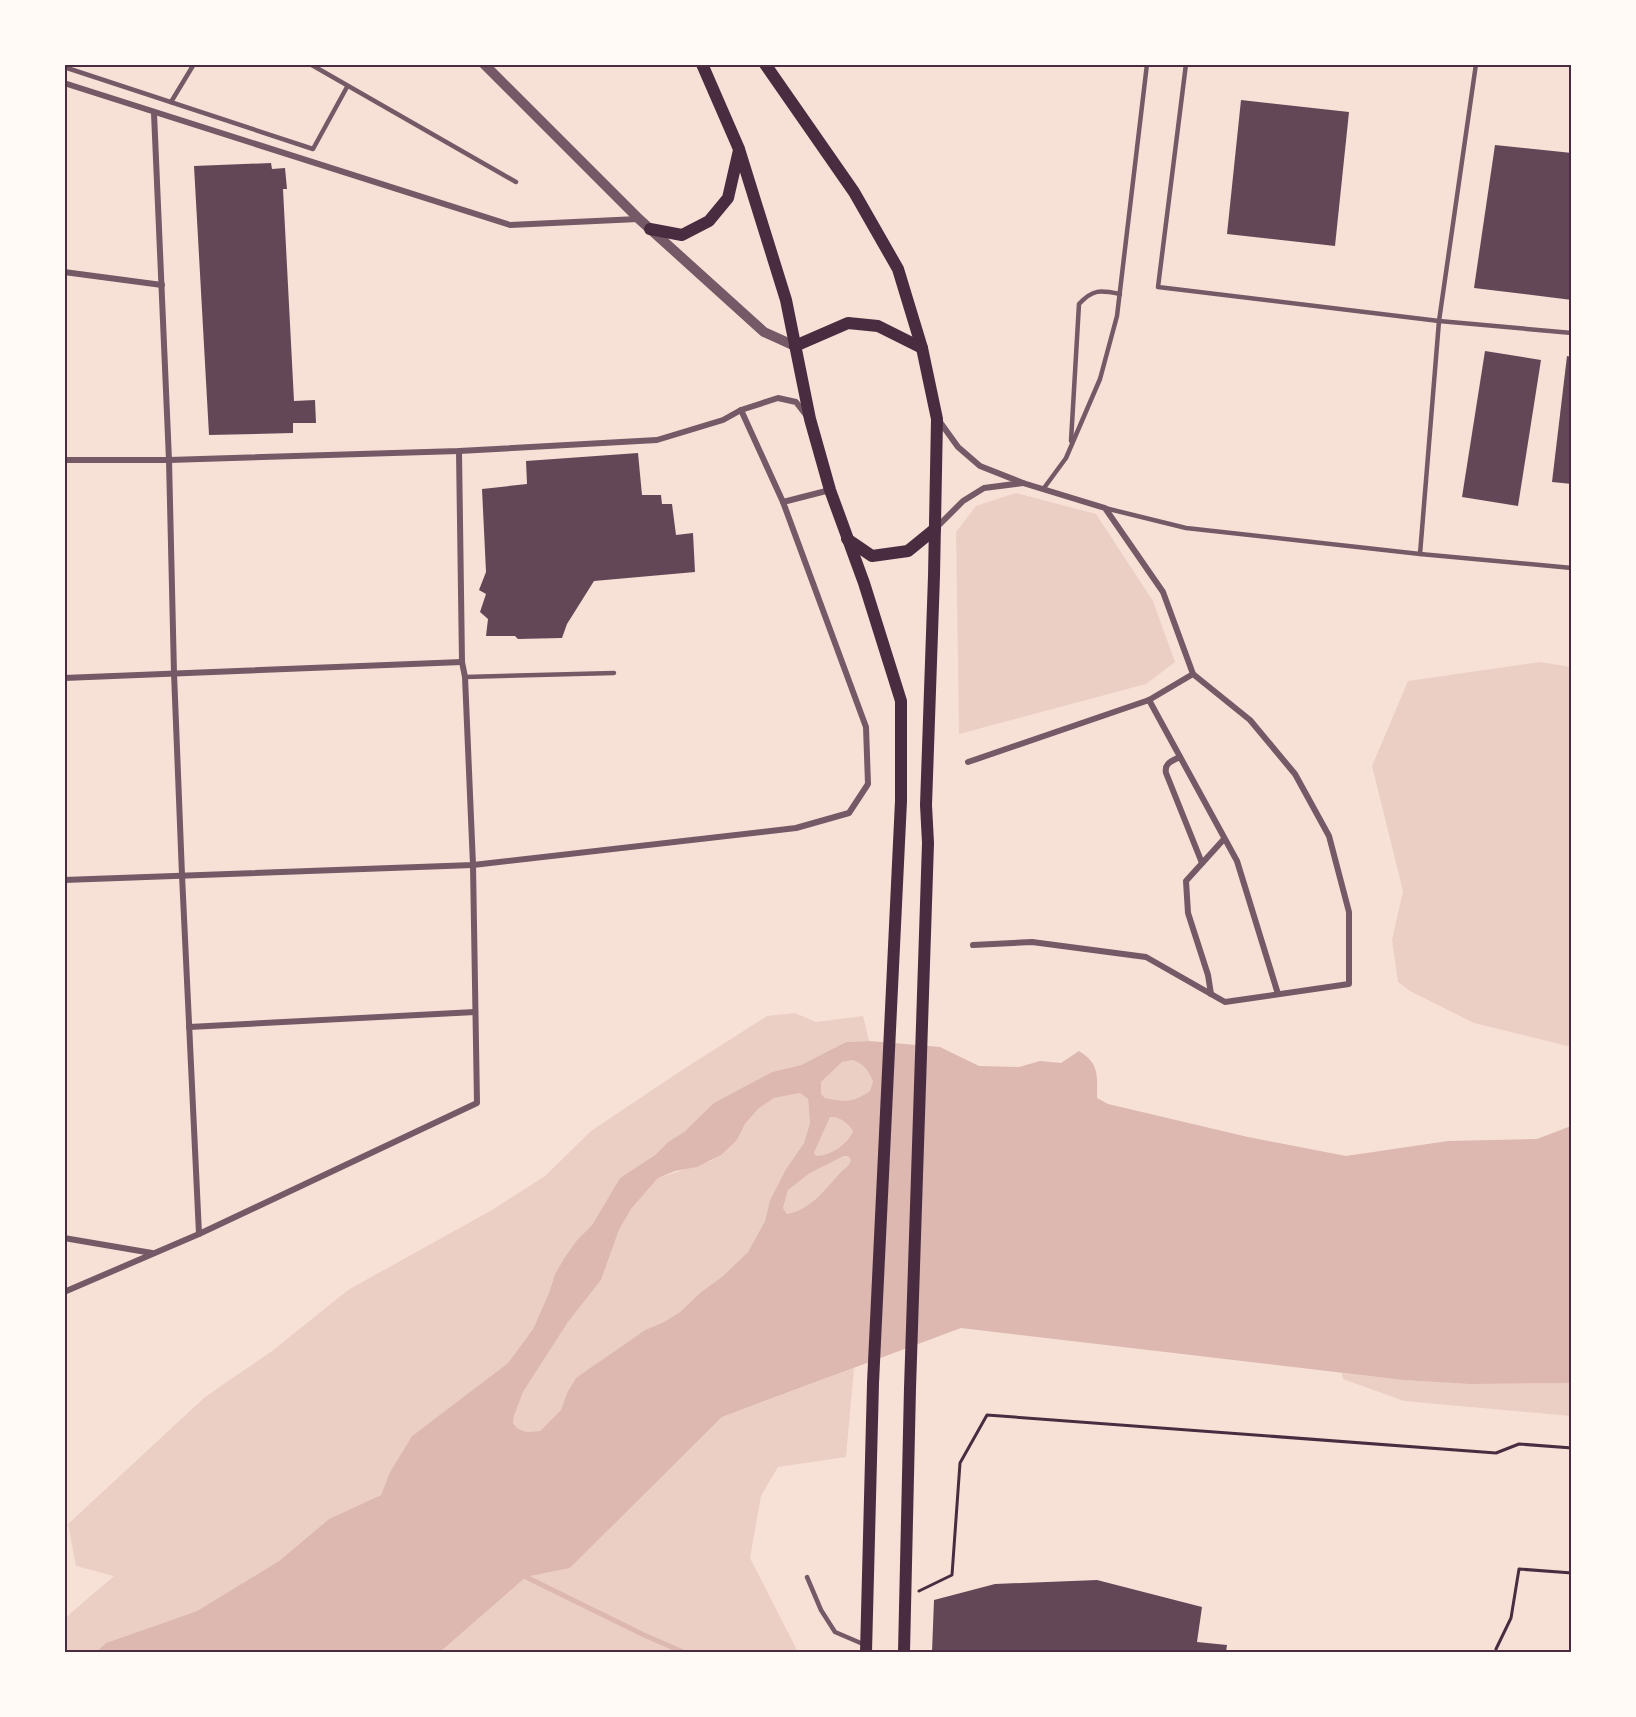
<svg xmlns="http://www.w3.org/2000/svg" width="1636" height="1717" font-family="Ubuntu,sans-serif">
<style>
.green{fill:#ebcfc5}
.water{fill:#dcb8b0;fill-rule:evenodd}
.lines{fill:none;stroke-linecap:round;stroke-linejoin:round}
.stream{stroke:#dcb8b0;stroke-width:5}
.building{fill:#644757}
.path{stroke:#4a2c40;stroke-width:3}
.service{stroke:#755966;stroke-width:4.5}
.minor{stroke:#755966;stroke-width:6}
.tertiary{stroke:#755966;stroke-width:10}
.secondary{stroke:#4a2c40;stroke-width:12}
.neatline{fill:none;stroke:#4a2c40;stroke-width:2}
</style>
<rect width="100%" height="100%" fill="#f7e1d7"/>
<g class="green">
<path d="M1016,493L1096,514L1153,601L1175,662L1146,684L959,734L956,532L976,506Z"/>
<path d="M1540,662L1571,667V1047L1474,1023L1410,991L1398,982L1392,940L1403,891L1372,766L1408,681Z"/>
<path d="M795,1013L816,1022L863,1016L869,1041L846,1042L801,1065L772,1072L715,1103L684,1132L668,1142L655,1155L620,1178L592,1225L577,1240L565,1257L555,1274L549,1293L533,1329L508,1363L412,1436L390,1472L381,1495L329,1519L279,1561L197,1611L106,1643L96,1652H65V1618L114,1576L76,1566L68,1524L205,1397L272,1351L348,1290L492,1210L545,1176L591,1131L679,1072L767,1016Z"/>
<path d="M847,1060C862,1059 866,1069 873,1081L870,1091C852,1103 845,1102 825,1098L821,1094V1082L842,1062Z"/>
<path d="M800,1093L808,1099L810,1123L804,1143L786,1169L770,1200L765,1221L748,1252L723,1276L701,1292L680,1312L664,1322L645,1330L602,1360L567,1393L561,1410L540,1431L526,1432L517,1428L513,1423L514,1416L523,1392L568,1322L601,1280L619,1230L631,1209L658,1178L711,1161L737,1140L745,1124L758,1109L774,1098Z"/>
<path d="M830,1117C839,1116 848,1123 853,1131C848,1144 830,1155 816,1157L814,1153Z"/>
<path d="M844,1156H848L851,1160C849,1167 844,1168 839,1174C824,1192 810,1210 787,1214L783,1208L788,1190L810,1173Z"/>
<path d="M854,1368L846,1457L778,1467L761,1496L750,1558L798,1652H440L526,1577L570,1568L722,1417Z"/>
<path d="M1342,1373L1403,1380L1469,1384L1571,1383V1416L1404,1401L1343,1379Z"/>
</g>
<path class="water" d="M869,1041L940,1047L979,1066L1019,1067L1040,1061L1061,1063L1079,1051C1100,1064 1097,1076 1097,1098L1108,1104L1248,1137L1346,1156L1448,1141L1537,1139L1571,1126V1383L1469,1384L1403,1380L961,1328L722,1417L570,1568L526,1577L440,1652H96L106,1643L197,1611L279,1561L329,1519L381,1495L390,1472L412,1436L508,1363L533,1329L549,1293L555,1274L565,1257L577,1240L592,1225L620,1178L655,1155L668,1142L684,1132L714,1103L772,1072L801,1065L846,1042ZM852,1060C865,1064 867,1070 873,1081L870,1091C852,1103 845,1102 825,1098L821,1094V1082L842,1062ZM800,1093L808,1099L810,1123L804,1143L786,1169L770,1200L765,1221L748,1252L723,1276L701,1292L680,1312L664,1322L645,1330L576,1378L567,1393L561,1410L540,1431L526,1432L517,1428L513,1423L514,1416L523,1392L568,1322L601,1280L619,1230L631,1209L658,1178L675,1171L697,1167L721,1155L737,1140L745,1124L758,1109L774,1098ZM830,1117C839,1116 848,1123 853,1131C848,1144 830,1156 816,1156L814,1153ZM844,1156H848L851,1160C849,1167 844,1168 839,1174C824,1191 810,1210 787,1214L783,1208L788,1190L810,1173Z"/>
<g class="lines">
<path class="stream" d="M521,1572L526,1577L644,1635L683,1652"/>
</g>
<g class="building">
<path d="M1241,100L1349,112L1335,246L1227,234Z"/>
<path d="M1495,145L1572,153V300L1474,288Z"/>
<path d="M271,163L272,169L285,168L287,189H283L294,401L315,400L316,423H293V433L209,435L194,166Z"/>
<path d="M1485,351L1541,360L1518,506L1462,497Z"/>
<path d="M1567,356L1572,357V484L1552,482Z"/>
<path d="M638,453L642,495H661L662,504H672L676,535L693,533L695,572L594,581L567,624L562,638L518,639L515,636H486L488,619L480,612L486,594L479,590L486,572L482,489L527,484L526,461Z"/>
<path d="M1097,1580L1202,1607L1197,1642L1227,1645L1226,1652H932L934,1600L995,1584Z"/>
</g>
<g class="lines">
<g class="path">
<path d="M919,1591L952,1575L960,1463L987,1415L1496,1453L1519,1444L1572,1448"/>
<path d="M1496,1649L1511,1618L1519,1569L1572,1573"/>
</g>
<g class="service">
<path d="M310,64L516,182"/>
<path d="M1186,64L1158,287L1439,321L1572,333"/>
<path d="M64,67L313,149L347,87"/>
<path d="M171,102L194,64"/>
<path d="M1071,441L1079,304C1093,289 1100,290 1120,294"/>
<path d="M1044,488L1066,458L1100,379L1117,316L1147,64"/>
<path d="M1105,508L1186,528L1420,554L1572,568"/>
<path d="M1420,554L1439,321L1476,64"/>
<path d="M465,677L614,673"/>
<path d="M807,1577L821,1610L835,1632L863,1644"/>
</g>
<g class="minor">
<path d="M64,83L510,225L638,219"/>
<path d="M154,113L169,460L174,673L182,875L199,1234"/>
<path d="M64,272L162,285"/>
<path d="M940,422L958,447L980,466L1023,483L1105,508L1163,592L1193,674L1250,720L1295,774L1329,836L1349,912V984L1225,1002L1146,957L1032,942L973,945"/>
<path d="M64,460H169L459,451L657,440L723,420L741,410L778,398L796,402L806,415"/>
<path d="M783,502L830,490"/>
<path d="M937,527L963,501L984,488L1023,483"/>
<path d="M64,678L462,662"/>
<path d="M1149,700L1237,861L1278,994"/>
<path d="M1180,757C1172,761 1164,763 1166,773L1202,863"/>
<path d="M968,762L1149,700L1193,674"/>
<path d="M64,880L473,865L796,828L849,813L868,784L866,727L783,502L741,410"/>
<path d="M1211,994L1208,975L1188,913L1186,881L1224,839"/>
<path d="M189,1027L475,1012"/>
<path d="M64,1238L152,1253"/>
<path d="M64,1292L199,1234L477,1103L473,865L465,677L462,662L459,451"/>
</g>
<path class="tertiary" d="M484,64L639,219L764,332L795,346"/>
<g class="secondary">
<path d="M702,64L739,149L786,300L810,419L830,490L864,583L901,701V801L873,1383L866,1652"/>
<path d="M765,64L854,192L898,269L922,348L937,419L934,576L926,805L928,843L910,1388L904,1652"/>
<path d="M650,229L682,235L709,221L728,198L739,150"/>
<path d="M795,346L848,323L878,326L922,348"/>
<path d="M847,539L872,556L908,551L935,529"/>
</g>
</g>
<rect width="1636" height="1717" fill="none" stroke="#fffaf5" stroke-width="132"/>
<rect x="66" y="66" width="1504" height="1585" class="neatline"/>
</svg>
